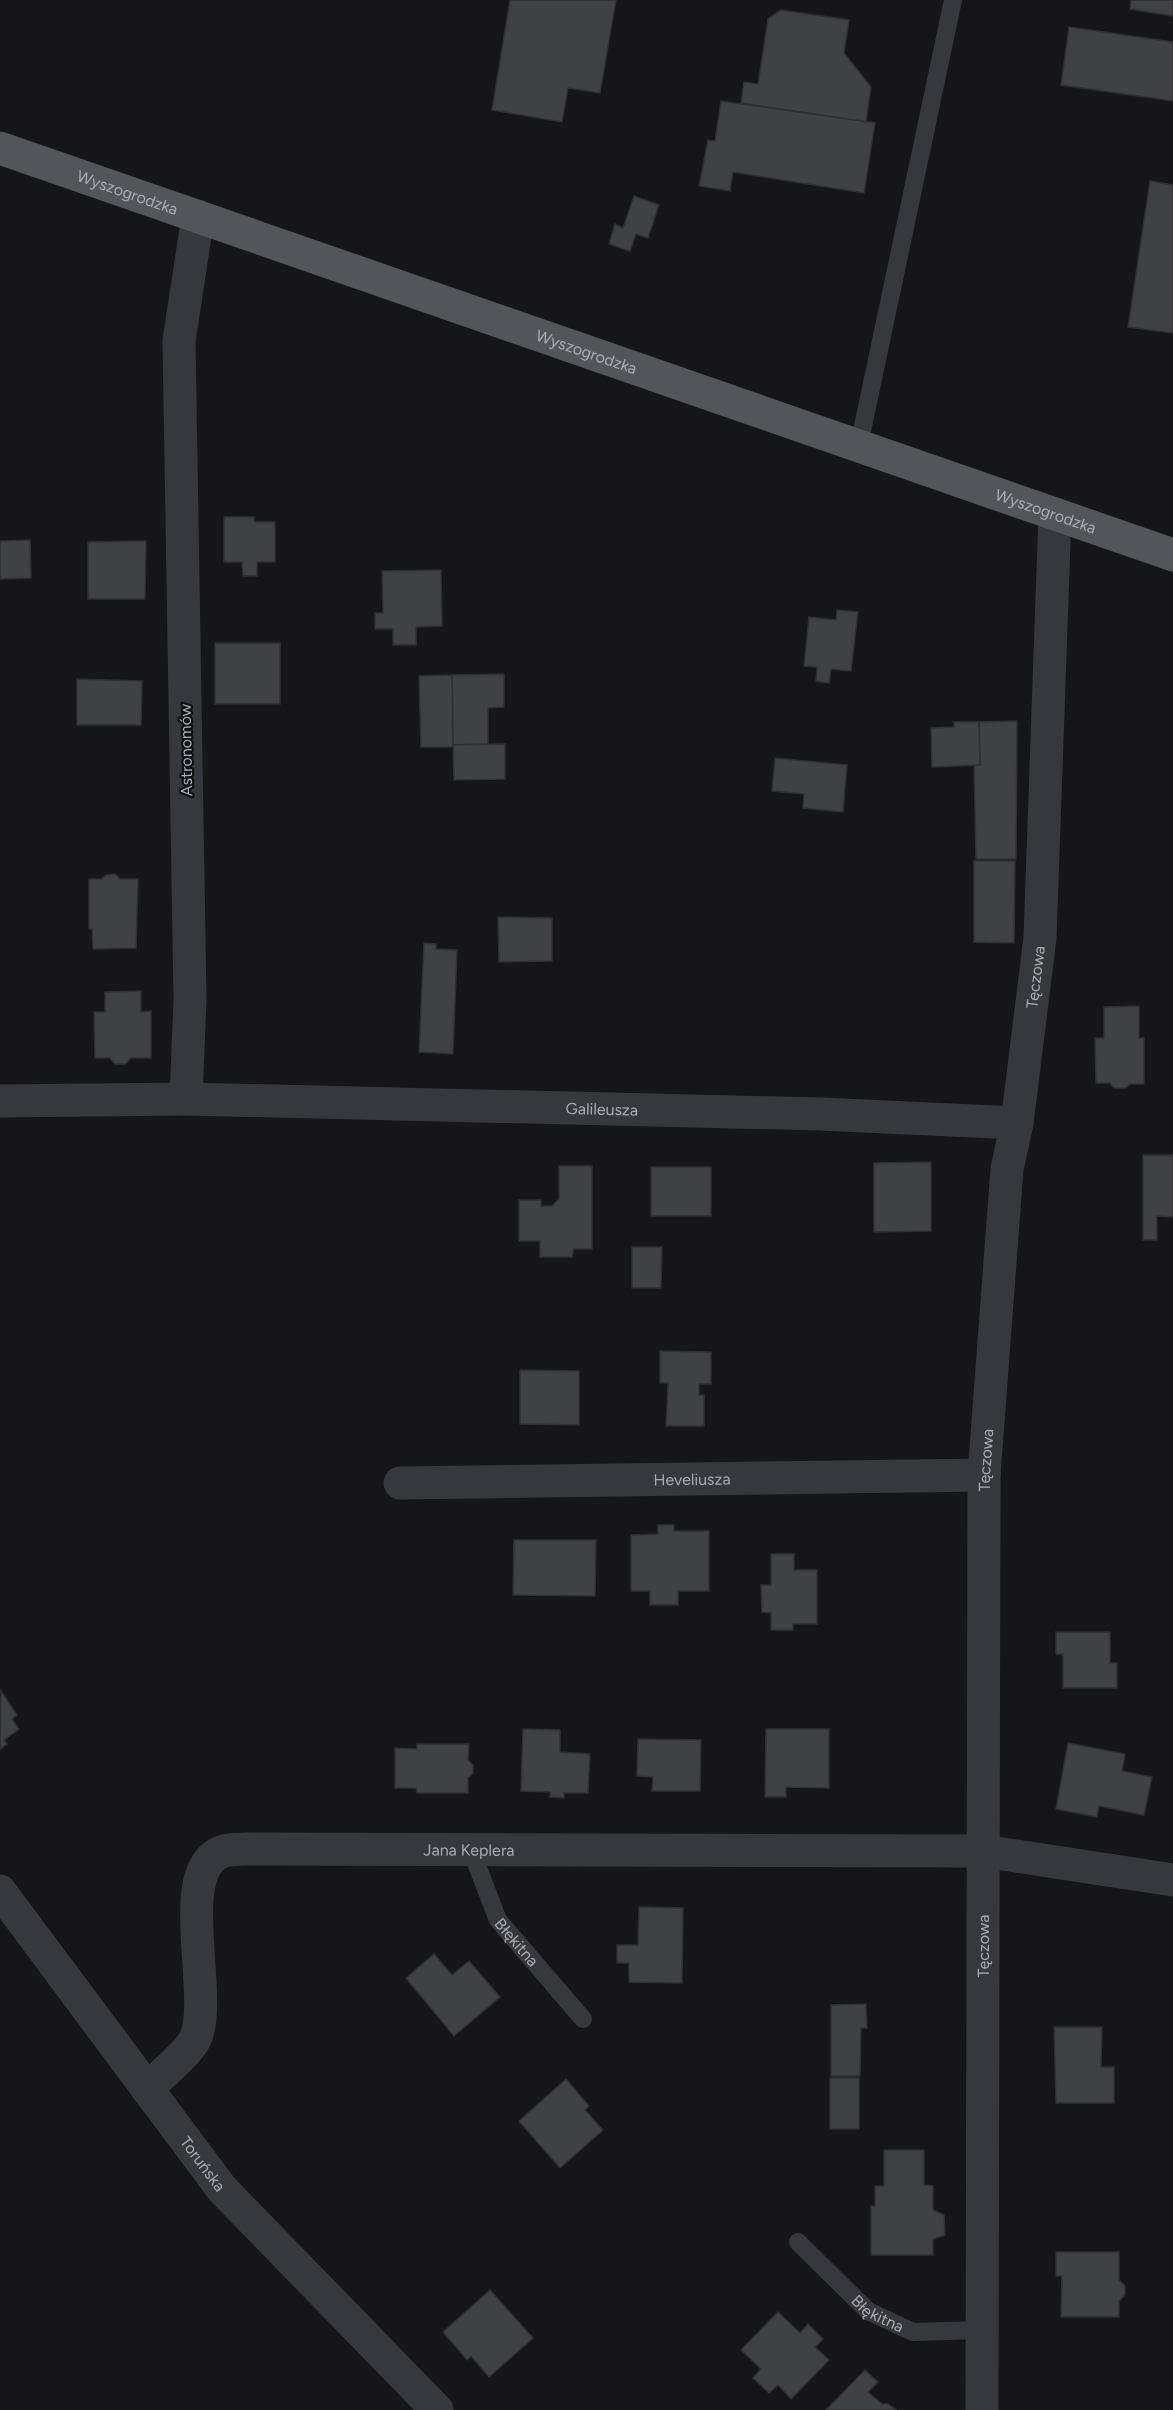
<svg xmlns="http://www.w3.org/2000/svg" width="1173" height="2410" font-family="Figtree,sans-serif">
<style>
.building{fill:#404145;stroke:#303034;stroke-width:1.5}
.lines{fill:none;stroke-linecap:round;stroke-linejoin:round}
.lane{stroke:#37383d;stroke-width:18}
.street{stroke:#37383d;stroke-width:33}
.primary{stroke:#53555c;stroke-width:33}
.labels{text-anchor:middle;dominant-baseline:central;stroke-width:4.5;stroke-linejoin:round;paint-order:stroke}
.street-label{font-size:16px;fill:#a8adb8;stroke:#111113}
</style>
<rect width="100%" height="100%" fill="#161618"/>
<g class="building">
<path d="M510,0H616L600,93L568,88L562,122L492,110Z"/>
<path d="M1131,0H1173V16L1130,9Z"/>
<path d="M781,10L849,20L844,53L871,87L866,122L741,103L744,82L758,84L768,19Z"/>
<path d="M1069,27L1173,42V101L1061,85Z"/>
<path d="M721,101L875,123L864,193L733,172L730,191L699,186L708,140L715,141Z"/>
<path d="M1150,181L1173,185V333L1128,327Z"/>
<path d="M634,196L659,205L648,238L636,234L630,251L609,244L615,224L623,228Z"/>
<path d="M224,517H254V522H275V562H257V576H243L242,562H224Z"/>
<path d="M30,540L31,578L0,579V541Z"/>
<path d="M146,541L145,599H88V542Z"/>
<path d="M441,570L442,626L416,627V645H393V629H375V613H383L382,571Z"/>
<path d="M837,610L858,612L851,671L831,669L829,683L816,681L817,667L804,666L809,617L836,620Z"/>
<rect x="215" y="643" width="65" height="61"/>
<path d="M504,674V707L488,708V744L453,745L452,675Z"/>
<path d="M452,675L453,747H421L419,676Z"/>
<path d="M77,679L142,681L141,725H77Z"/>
<path d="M1017,721L1016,859H976L974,765H980L979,722Z"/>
<path d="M954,722H979L980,765L932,767L931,728L954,727Z"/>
<path d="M505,744V779L454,780L453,745Z"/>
<path d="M775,758L847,765L843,812L803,808L804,794L772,791Z"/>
<path d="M974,861H1015L1014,943L974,942Z"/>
<path d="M115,874L120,879H138L136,948L93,949L92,929H89V879H101L106,875Z"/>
<path d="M498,917L552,918V961L499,962Z"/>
<path d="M424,943L436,944V949L457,950L453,1054L419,1052Z"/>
<path d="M141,991V1012L151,1011V1058H131L125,1064H115L110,1058H95L94,1012H105V992Z"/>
<path d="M1139,1006V1038H1144V1084H1129L1126,1088H1114L1110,1083H1096L1095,1038H1104V1007Z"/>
<path d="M1143,1155H1173V1217L1157,1216V1240H1143Z"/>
<path d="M931,1162V1231L874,1232V1163Z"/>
<path d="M559,1166H592V1249H574L572,1257H540V1241H519V1200H541V1206H552L559,1199Z"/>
<rect x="651" y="1167" width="60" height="49"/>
<path d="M632,1247H662L661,1288H632Z"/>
<path d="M660,1351L711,1352V1384H699V1395H704V1426H666L668,1383H660Z"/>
<path d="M520,1370L579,1371V1425L520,1424Z"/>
<path d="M658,1525H674V1531H709V1591H678V1605H650V1591H631V1535L658,1534Z"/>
<path d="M514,1540H596L595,1596L513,1595Z"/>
<path d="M771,1554H794V1570H817V1624H793V1630H771V1613L762,1612L761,1585H771Z"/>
<path d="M1056,1632H1110V1663H1117V1688H1063V1654H1056Z"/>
<path d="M1,1691L17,1715L12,1719L19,1729L4,1740L7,1744L0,1749Z"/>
<path d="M523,1729L560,1730V1752L590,1754L588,1793H564V1798L550,1797V1792L521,1791Z"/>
<path d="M766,1729H829V1788L786,1787V1797H765Z"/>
<path d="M638,1739L701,1740L700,1791H652L653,1777L637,1776Z"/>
<path d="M1068,1743L1125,1754L1122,1771L1152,1777L1144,1815L1099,1806L1097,1817L1056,1809Z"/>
<path d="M417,1744H469L468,1760L473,1765V1773L468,1778V1793H417L416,1788H395V1748L417,1749Z"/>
<path d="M639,1907L683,1908L682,1983L629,1982V1963H617V1945H638Z"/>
<path d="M434,1954L452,1975L469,1961L500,1997L454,2036L406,1978Z"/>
<path d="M866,2004L867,2028H861L860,2076H831V2005Z"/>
<path d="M1054,2027H1102L1101,2067H1114V2103H1056Z"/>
<rect x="830" y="2078" width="29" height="51"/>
<path d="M566,2079L589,2106L585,2110L603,2130L560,2168L519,2121Z"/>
<path d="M884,2150H924V2185L933,2186V2210L944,2215L945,2235L933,2239V2255H871V2206H875V2186H884Z"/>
<path d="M1056,2252H1119V2280L1125,2286V2295L1119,2301V2317H1061L1062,2276H1056Z"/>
<path d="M490,2290L533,2338L489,2377L471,2356L467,2360L443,2332Z"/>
<path d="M778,2312L800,2333L808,2324L823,2339L815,2347L829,2360L791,2399L778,2385L769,2393L753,2378L761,2369L741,2350Z"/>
<path d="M865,2370L878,2382L868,2392L882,2404H888L896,2410H826Z"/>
</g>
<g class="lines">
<g class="lane">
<path d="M859,445L953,0"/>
<path id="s1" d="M471,1850L498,1920L583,2019"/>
<path id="s2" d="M798,2242L868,2311L913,2332L981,2330"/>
</g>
<g class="street">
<path id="s3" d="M186,1099L821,1114L1017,1123"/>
<path d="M0,1101L186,1099L190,999L179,341L198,216"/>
<path id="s4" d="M400,1483L984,1475"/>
<path id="s5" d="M0,1891L222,2189L437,2410"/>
<path id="s6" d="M147,2089C158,2078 190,2051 195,2039C215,1997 172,1873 221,1852C227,1849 237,1850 244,1849L983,1851L1173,1880"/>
<path id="s7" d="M982,2410L984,1475L1007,1169L1017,1123L1040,938L1055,514"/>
</g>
<path class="primary" id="s8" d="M0,148L1173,555"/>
</g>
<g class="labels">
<g class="street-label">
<text stroke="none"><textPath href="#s8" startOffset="135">Wyszogrodzka</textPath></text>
<text stroke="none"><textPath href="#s8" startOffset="621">Wyszogrodzka</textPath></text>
<text stroke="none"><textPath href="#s8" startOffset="1107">Wyszogrodzka</textPath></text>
<text transform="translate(186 750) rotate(-91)">Astronomów</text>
<text stroke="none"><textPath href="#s7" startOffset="1436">Tęczowa</textPath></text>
<text stroke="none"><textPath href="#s3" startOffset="416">Galileusza</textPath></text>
<text stroke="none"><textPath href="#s7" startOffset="950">Tęczowa</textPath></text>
<text stroke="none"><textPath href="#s4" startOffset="292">Heveliusza</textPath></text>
<text stroke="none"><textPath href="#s6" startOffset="514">Jana Keplera</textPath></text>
<text stroke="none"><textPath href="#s1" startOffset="104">Błękitna</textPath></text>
<text stroke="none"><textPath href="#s7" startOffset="464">Tęczowa</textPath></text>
<text stroke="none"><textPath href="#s5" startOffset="340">Toruńska</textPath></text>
<text stroke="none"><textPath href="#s2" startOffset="108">Błękitna</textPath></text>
</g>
</g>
</svg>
